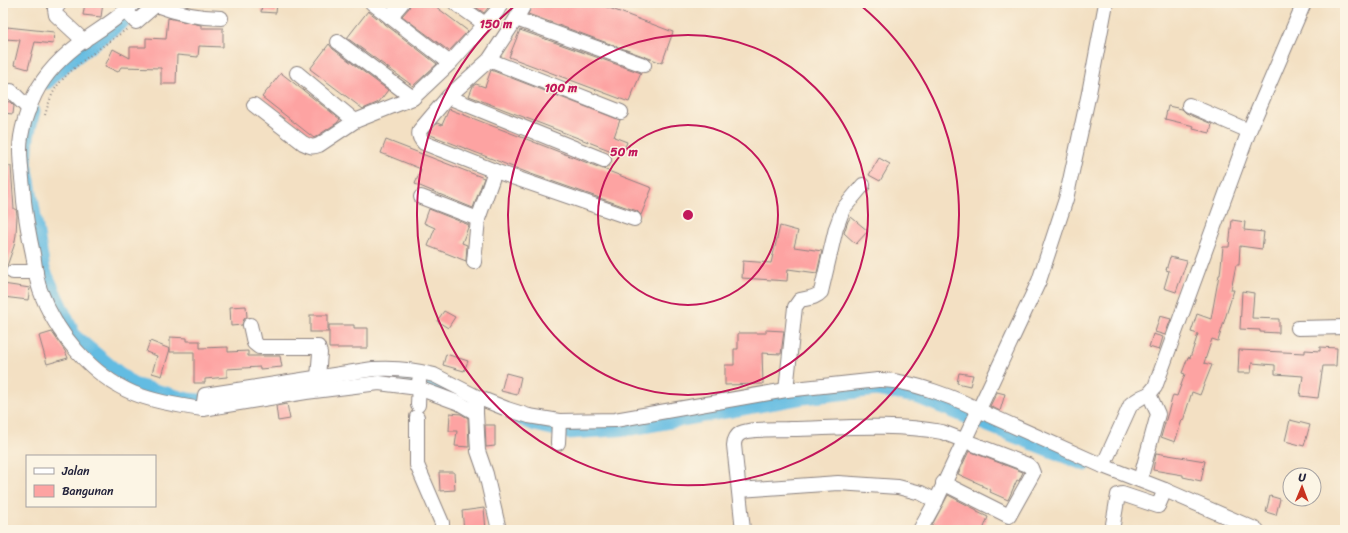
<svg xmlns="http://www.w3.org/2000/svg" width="1348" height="533" font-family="Sriracha,sans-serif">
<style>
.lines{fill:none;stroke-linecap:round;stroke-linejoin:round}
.canal{stroke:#64bce2;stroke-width:13}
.building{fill:#fda3a2}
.street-casing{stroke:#8a817f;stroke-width:16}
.path{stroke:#8a817f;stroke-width:2;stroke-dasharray:1 3;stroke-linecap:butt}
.street{stroke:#fff;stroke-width:14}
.ring{fill:none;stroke:#c2185b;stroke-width:2}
.centre{fill:#c2185b;stroke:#fcf5e5;stroke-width:2}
.ring-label{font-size:12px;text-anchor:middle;font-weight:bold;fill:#c2185b;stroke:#fcf5e5;stroke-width:3;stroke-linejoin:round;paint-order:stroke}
</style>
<rect width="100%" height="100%" fill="#fcf5e5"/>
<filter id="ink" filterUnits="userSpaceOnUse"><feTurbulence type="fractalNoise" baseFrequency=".025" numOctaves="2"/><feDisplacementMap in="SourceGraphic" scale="8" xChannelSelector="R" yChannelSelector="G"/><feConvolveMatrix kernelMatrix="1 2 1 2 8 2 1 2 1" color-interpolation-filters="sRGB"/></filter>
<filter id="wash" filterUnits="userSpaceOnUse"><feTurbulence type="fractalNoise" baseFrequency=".012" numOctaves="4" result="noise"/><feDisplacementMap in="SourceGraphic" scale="16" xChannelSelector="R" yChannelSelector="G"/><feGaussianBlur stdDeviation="0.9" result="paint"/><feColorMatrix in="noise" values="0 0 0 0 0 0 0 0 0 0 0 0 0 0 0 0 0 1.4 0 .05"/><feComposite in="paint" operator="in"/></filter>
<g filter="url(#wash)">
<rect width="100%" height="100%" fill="#f3e0c3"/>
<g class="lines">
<g class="canal">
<path d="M47,83L65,66L140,9L146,3"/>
<path d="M34,111L28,137L26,163L44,269L75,336L133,384L188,399L210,401L214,400"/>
<path d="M346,379L397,374L432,382L452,390"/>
<path d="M516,417L535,425L568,433L632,429L803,398L877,390L916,397L1085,465"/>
</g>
</g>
<g id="blocks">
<g class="building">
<path d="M85,3H103L101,17L83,15Z"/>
<path d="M262,3H277L276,13L261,12Z"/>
<path d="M410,3H431L468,31L449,51L402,16L409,8Z"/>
<path d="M470,3H492L484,13Z"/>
<path d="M533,3H596L673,32L662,63L528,14Z"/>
<path d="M368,11L437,64L413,86L347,38Z"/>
<path d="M168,18L201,25V28H223V47L199,46L198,57L177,55L176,84H161V68L121,67L118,72L105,66L113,49L130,58V47H146V38L166,39Z"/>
<path d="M7,27L54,32L53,44L35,42L28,69L14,65L20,40L5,39Z"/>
<path d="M520,30L641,73L629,102L509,57Z"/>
<path d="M329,44L333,49L388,90L379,102L363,109L310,69Z"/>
<path d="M491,70L620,120L614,137L627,142L622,155L469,96L473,86L476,84L485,87Z"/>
<path d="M281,73L340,119L337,123L314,138L262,97Z"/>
<path d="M3,101L10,102L14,106L13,114L3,113Z"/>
<path d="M1168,106L1182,109L1186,113L1212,124L1210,133L1193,129L1194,126L1165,119Z"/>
<path d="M449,109L652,188L641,215L637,211L531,174L428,134L437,123L442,125Z"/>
<path d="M386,140L484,178L473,208L415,184L421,169L381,153Z"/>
<path d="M879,158L890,164L880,181L869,175Z"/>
<path d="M3,166H11L14,209H16L17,215L16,235L14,246L7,266L5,268V274L3,273Z"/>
<path d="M429,209L469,225L462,243L467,245L466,261L428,246L435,228L424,223Z"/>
<path d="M851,217L868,231L856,244L844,233L848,221Z"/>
<path d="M1232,220L1245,222L1244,230L1264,232L1262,249L1240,246L1239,265H1236L1231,290H1234L1218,341L1212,339L1204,363L1212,365L1200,395L1192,392L1183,421L1182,420L1175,442L1161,437L1173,395L1177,396L1185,374L1182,373L1188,357L1190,358L1198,334L1191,332L1197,314L1211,319L1219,275H1220L1223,247H1229Z"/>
<path d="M780,226L798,231L794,247L822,251L817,273L788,269L787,281L742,278L743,261L771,263Z"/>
<path d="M1170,257L1187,261L1176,292L1164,288L1169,271L1166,270Z"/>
<path d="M3,284L30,288L28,300L3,297Z"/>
<path d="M1242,291L1254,293L1252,318L1279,319V333L1260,332V330L1240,329Z"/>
<path d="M246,306L247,317L244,319L242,325L231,326L230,307Z"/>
<path d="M444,311L455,317L448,328L437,321Z"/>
<rect x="310" y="315" width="18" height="17"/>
<path d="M1160,316L1171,319L1165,335L1155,332Z"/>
<path d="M329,325H354V328H368V348H329Z"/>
<path d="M766,330L784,331L781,354L762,353L763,384L725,385V365H734V349H738V333H766Z"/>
<path d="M52,332L65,351L68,358L47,364L39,336Z"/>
<path d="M1153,334L1163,337L1159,350L1149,347Z"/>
<path d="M170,337L187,338V341H200V348L228,347V352L248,351V356H280L282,367L260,369V367L227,369V377L205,379V383H194V352H170V349L162,376L152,373L157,356L146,352L150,341L170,349Z"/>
<path d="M1320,347L1337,348L1336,366H1323L1318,398L1300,396L1303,376L1275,374V365L1252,363L1251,373H1238L1239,350L1305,353V350L1320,351Z"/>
<path d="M446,354L468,361L464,371L443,365Z"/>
<path d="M506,373L521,377L517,395L501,391Z"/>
<path d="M959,373L973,375L970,386L957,383Z"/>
<path d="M997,392L1005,394L1000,411L990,406Z"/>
<path d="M287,404L290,419L278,421L276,406Z"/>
<path d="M450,413L461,414L468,418L469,447L455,446L457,431H449Z"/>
<path d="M1290,420L1310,425L1304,446L1285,441Z"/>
<path d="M485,425H495V446L486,447Z"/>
<path d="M969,451L1023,472L1019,481L1017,480L1008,500L990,492L991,490L982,486V485L958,474Z"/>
<path d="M1156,453L1205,461L1201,481L1183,477V475L1153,470Z"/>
<path d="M439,472H454L455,490L440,491Z"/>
<path d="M948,495L977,510V512L988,517L983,530H944L932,525Z"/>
<path d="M1270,496L1280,499L1276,515L1266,512Z"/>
<path d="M484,508L486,530H464L462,511Z"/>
</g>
</g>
</g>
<g filter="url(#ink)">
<use href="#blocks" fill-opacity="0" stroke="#8a817f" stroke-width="1"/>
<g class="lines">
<g class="street-casing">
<g id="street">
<path d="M60,3L55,9L56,15L84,41"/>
<path d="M134,3C120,17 102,28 86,39C66,53 46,72 35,94C27,110 20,132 20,149C20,166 23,184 24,201C26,219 29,236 33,254C35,266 36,279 40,290C55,332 91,375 133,393C155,402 180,406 203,409L306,392L379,383L418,388L459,403L476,413"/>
<path d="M372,3L450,63"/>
<path d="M455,3L485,24"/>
<path d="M525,3L516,19L489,60L448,97L420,130C418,135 420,139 424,143L495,171L634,219"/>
<path d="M156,5C177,13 199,18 221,18"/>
<path d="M126,11L136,22L158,3"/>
<path d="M390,17L402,3"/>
<path d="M516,19L644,65"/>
<path d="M338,42L413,98"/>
<path d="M489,60L621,112"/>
<path d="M297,73L355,121"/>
<path d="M11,91L29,109"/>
<path d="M448,97L604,160"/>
<path d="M254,105L303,143C309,146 312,148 319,145L355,121L413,98L450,63L497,11L501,3"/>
<path d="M1189,105L1249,131"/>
<path d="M421,197L478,219"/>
<path d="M474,262L478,219L495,171"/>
<path d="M13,272H36"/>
<path d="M250,325L254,343L259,347H318L320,353L318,377"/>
<path d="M1298,328L1345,327"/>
<path d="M786,390L795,307L800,300C808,298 816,298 821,292L836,228L843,209L863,185"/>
<path d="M476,403V413L478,451L486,474L499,530"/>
<path d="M418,405L419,381"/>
<path d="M203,409L205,395L373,369C394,368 414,369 434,375L477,397L507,409L529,416L559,421L615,420L786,390L878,380C908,379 962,400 989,415L1103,466L1165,490L1257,530"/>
<path d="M417,417V465L442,523V530"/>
<path d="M558,443L559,421"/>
<path d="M1103,466L1131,404L1142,397L1149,394L1155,387L1249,131L1304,3"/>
<path d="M1140,480L1158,414L1149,394"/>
<path d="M739,490L838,483L898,487L921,493L936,501"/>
<path d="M743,530L734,445C734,440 737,435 741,433C751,428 778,430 790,429C840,428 892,423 942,432L1028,465L1031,468L1033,473L1009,516L943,483"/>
<path d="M920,530L936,501L1039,281L1066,199L1089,93L1106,3"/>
<path d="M1112,530L1118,495L1122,494L1158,506L1165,490"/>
</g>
</g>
<path class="path" d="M45,115C48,105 51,95 57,86C73,65 105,45 127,29"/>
<use href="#street" class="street"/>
</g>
</g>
<g class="ring">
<circle cx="688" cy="215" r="90"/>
<circle cx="688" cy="215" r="180"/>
<path d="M859 4A271 271 0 1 1 517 4"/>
</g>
<circle cx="688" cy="215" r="6" class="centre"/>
<g class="ring-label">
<text x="496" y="28">150 m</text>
<text x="561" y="92">100 m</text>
<text x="624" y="156">50 m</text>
</g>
<rect width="1348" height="533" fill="none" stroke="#fcf5e5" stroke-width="16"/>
<rect x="26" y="455" width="130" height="52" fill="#fcf5e5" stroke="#a5a1a1"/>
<rect x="34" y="468" width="20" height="6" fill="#ffffff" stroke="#a5a1a1"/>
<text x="62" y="475" font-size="12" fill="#22223b">Jalan</text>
<rect x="34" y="485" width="20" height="12" fill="#fda3a2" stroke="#a5a1a1"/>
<text x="62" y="495" font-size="12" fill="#22223b">Bangunan</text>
<g transform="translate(1302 487) rotate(1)"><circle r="19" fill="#fcf5e5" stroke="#a5a1a1"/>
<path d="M0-3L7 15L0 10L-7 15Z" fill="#c8321e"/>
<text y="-6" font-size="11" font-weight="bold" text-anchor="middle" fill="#22223b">U</text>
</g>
</svg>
